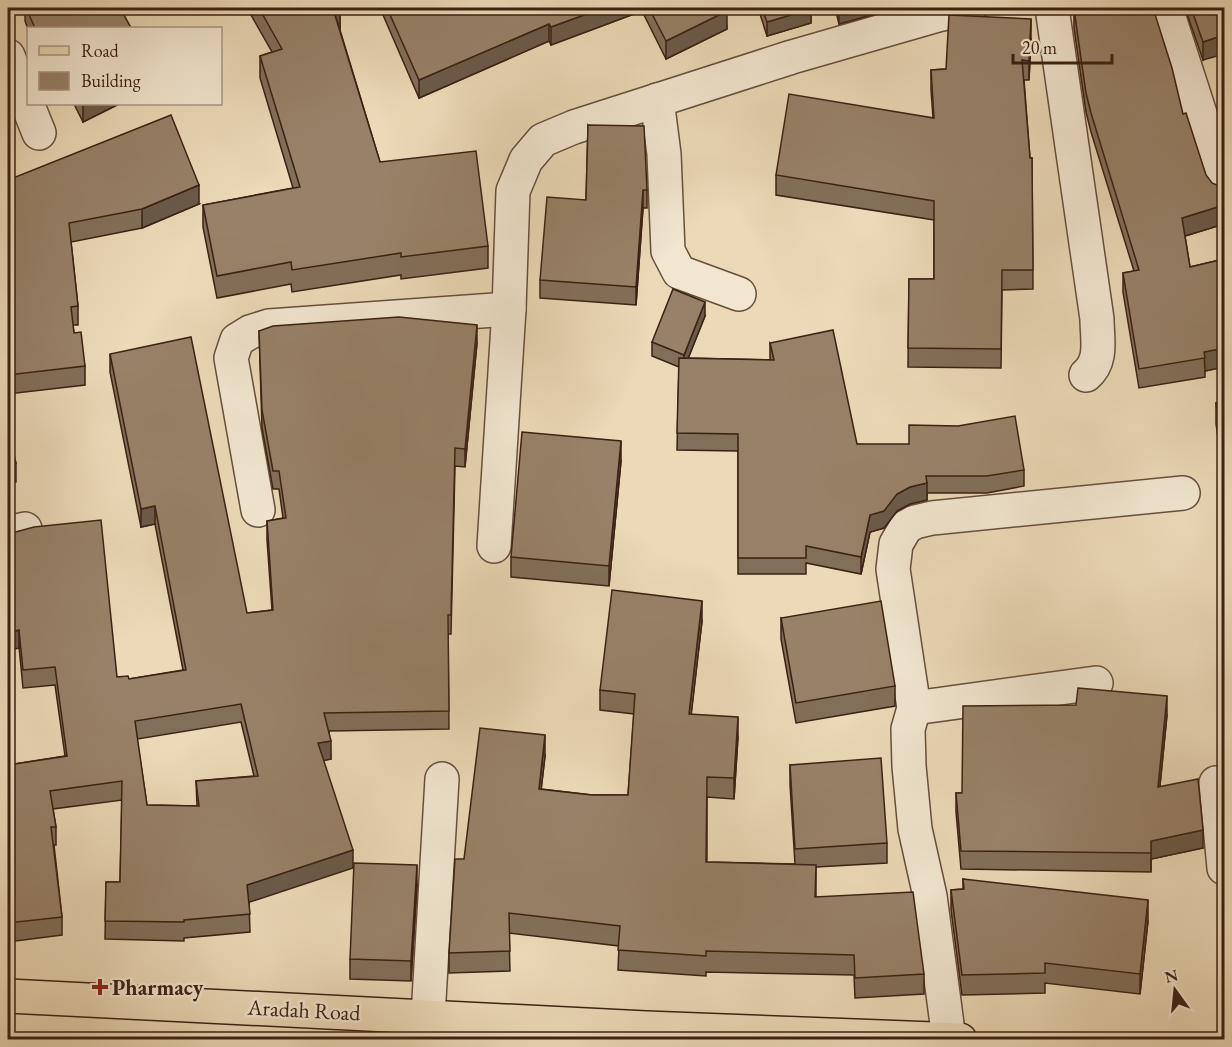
<svg xmlns="http://www.w3.org/2000/svg" width="1232" height="1047" font-family="'EB Garamond',serif">
<style>
.lines{fill:none;stroke-linecap:round;stroke-linejoin:round}
.minor-casing{stroke:#674f3c;stroke-width:36}
.primary-casing{stroke:#3b2113;stroke-width:36}
.minor{stroke:#f2e6d0;stroke-width:33}
.primary{stroke:#ebd9b7;stroke-width:33}
.wall{fill:#826f59;stroke:#3b2113;stroke-width:1.5;fill-rule:evenodd}
.shaded-wall{fill:#6a5a49;stroke:#3b2113;stroke-width:1.5}
.building{fill:#978168;stroke:#3b2113;stroke-width:1.5;fill-rule:evenodd}
.poi-dot{fill:#8f2418;stroke:#f2e6d0;stroke-width:2}
.labels{text-anchor:middle;dominant-baseline:central;stroke-width:5;stroke-linejoin:round;paint-order:stroke}
.poi-label{font-size:22px;font-weight:bold;fill:#3b2113;stroke:#f2e6d0;text-anchor:start}
.street-label{font-size:22px;fill:#3b2113;stroke:#f2e6d0}
</style>
<rect width="100%" height="100%" fill="#ebd9b7"/>
<filter id="stains"><feTurbulence type="fractalNoise" baseFrequency=".00333" numOctaves="4"/><feColorMatrix values="0 0 0 0 .2 0 0 0 0 .09 0 0 0 0 .02 0 0 0 .5 -.17"/></filter>
<radialGradient id="worn" r=".72"><stop offset=".6" stop-color="#630" stop-opacity="0"/><stop offset="1" stop-color="#630" stop-opacity=".3"/></radialGradient>
<g class="lines">
<g class="minor-casing">
<g id="minor">
<path d="M1052,8L1097,319C1097,339 1103,361 1086,375"/>
<path d="M1166,8L1224,188"/>
<path d="M8,56L39,133"/>
<path d="M657,100L664,154L668,251L679,272L739,294"/>
<path d="M258,510L231,358L237,340L250,332L269,326L509,309"/>
<path d="M8,533L25,529"/>
<path d="M494,546L509,309L513,191L526,160L543,140L574,127L792,57L938,15L970,8"/>
<path d="M914,708L1096,683"/>
<path d="M1216,783L1224,868"/>
<path d="M428,1016L442,779"/>
<path d="M949,1039L930,896L915,829L909,766L908,729L914,708L893,569L896,544L906,527L915,522L932,518L1183,493"/>
</g>
</g>
<g class="primary-casing">
<path id="primary" d="M8,996L646,1028L960,1040"/>
</g>
<use href="#minor" class="minor"/>
<use href="#primary" class="primary"/>
</g>
<g class="wall">
<path d="M25,8H120L131,28L28,29L25,21Z"/>
<path d="M247,8H340V30L380,162L488,246V268L401,279V275L292,292L291,284L217,298L203,227V205L293,188L260,78V56L272,52Z"/>
<path d="M380,8H725L727,29L666,59L642,11L551,45L549,41L419,98Z"/>
<path d="M758,8H811V23L767,36Z"/>
<path d="M835,8H896L839,24Z"/>
<path d="M1185,8H1224L1203,60Z"/>
<path d="M1074,9L1183,114L1224,224L1185,236L1190,267L1224,259V367L1205,371V377L1139,388L1123,292V273L1134,271L1091,132L1086,112L1074,28Z"/>
<path d="M1031,39L1029,80H1024L1030,158H1032L1033,289L1002,290L1001,368L908,367L909,279H934V220L776,195V175L933,118L931,90V70L946,69Z"/>
<path d="M74,104H119L83,122Z"/>
<path d="M588,125L647,190V208H643L636,305L540,298V280L586,200Z"/>
<path d="M8,180L199,204L142,228L71,242L78,306V325H73L74,333L85,366V385L8,394Z"/>
<path d="M705,316L688,358L770,360V343L857,444L1024,470V486L987,493H927V500L910,504L897,511L884,528L870,532L861,574L806,563V574H738V451L677,450L679,367L652,356V342Z"/>
<path d="M259,331L477,343L465,467L455,466L451,634H448L449,729L329,731L331,759L324,760L249,902L250,932L184,938V941L105,939L106,882H120L122,800L53,809L56,827V845H54L62,917V935L8,942V765L65,756L55,685L23,688L8,533L117,677L129,679L183,670L155,524L141,527L110,372V354L247,613L272,610L267,540V521L283,518L279,489H273L262,428ZM241,722L254,776L196,781L197,806L147,805L137,739Z"/>
<path d="M1224,402V479L1216,424V403Z"/>
<path d="M621,461L609,586L511,577V557Z"/>
<path d="M781,618L895,686V706L796,723L781,639Z"/>
<path d="M702,621L691,714L738,737L734,799L707,797V862L795,864L790,785V765L887,843V863L816,867V897L924,974V994L855,998L854,975L706,972V976L618,970L619,946L509,933L510,971L449,973V953L464,859L545,756L541,789L592,795H628L634,714L600,710V690Z"/>
<path d="M1167,715L1160,786L1203,848L1151,859V872L961,869L956,812V793H962Z"/>
<path d="M963,879L1148,921L1140,994L1045,983V993L962,995L951,910V890L963,889Z"/>
<path d="M417,885L411,981L350,979V959Z"/>
</g>
<g class="shaded-wall">
<path d="M340,8V30L334,12Z"/>
<path d="M603,8H642V11L551,45V27Z"/>
<path d="M847,8H896L839,24V10Z"/>
<path d="M811,9V23L767,36V22Z"/>
<path d="M727,11V29L666,59V41Z"/>
<path d="M1031,19V39L1029,80V61Z"/>
<path d="M549,24V41L419,98V80Z"/>
<path d="M1224,35V54L1203,60V42Z"/>
<path d="M87,104H119L83,122V105Z"/>
<path d="M199,185V204L142,228V209Z"/>
<path d="M643,190V208L636,305V287Z"/>
<path d="M1224,205V224L1182,237V218Z"/>
<path d="M705,302V316L684,369V355Z"/>
<path d="M477,325V343L465,467V449Z"/>
<path d="M1224,348V367L1205,371L1204,352Z"/>
<path d="M621,441V461L609,586V566Z"/>
<path d="M16,463V482L8,484V465Z"/>
<path d="M927,483V500L910,504L897,511L884,528L870,532L861,574V557L870,515L897,494L910,487Z"/>
<path d="M155,506V524L141,527V509Z"/>
<path d="M702,601V621L689,734V714Z"/>
<path d="M19,630V648L8,651V633Z"/>
<path d="M1167,696V715L1158,805V787Z"/>
<path d="M738,717V737L734,799V778Z"/>
<path d="M545,735V756L539,809V789Z"/>
<path d="M331,741V759L318,762V743Z"/>
<path d="M1203,830V848L1151,859V872V841Z"/>
<path d="M353,850V868L247,903V885Z"/>
<path d="M417,865V885L411,981V961Z"/>
<path d="M1148,900V921L1140,994V974Z"/>
</g>
<g class="building">
<path d="M26,8H120L131,28H35Z"/>
<path d="M259,8H340L334,12L380,162L476,151L488,246L401,257V253L292,270L291,262L217,276L203,205L300,187L260,56L282,49Z"/>
<path d="M387,8H603L551,27L549,24L419,80Z"/>
<path d="M649,8H725L727,11L666,41Z"/>
<path d="M762,8H811V9L767,22Z"/>
<path d="M1079,8H1153L1172,68L1183,114L1186,113L1206,175L1212,183L1221,187H1224V205L1182,218L1190,267L1224,259V348L1204,352L1205,358L1139,369L1123,273L1139,270L1091,113L1086,93L1074,9Z"/>
<path d="M1191,8H1224V35L1203,42Z"/>
<path d="M949,15L1031,19L1029,61L1022,60L1030,158H1032L1033,270H1002L1001,349L908,348L909,279H934V201L776,175L789,94L934,118L931,70L946,69Z"/>
<path d="M171,115L199,185L142,209L69,223L78,306L71,307L74,333L81,332L85,366L8,375V180Z"/>
<path d="M588,125L644,126L647,190H643L636,287L540,280L547,197L586,200Z"/>
<path d="M673,289L705,302L684,355L652,342Z"/>
<path d="M399,317L477,325L465,449L455,448L451,615H448L449,711L324,713L331,741L318,743L353,850L247,885L250,914L184,920V922L105,921L106,882H120L122,781L50,791L56,827H51L62,917L8,923V765L67,756L55,667L23,670L19,630L8,633V533H12L34,527L101,520L117,677L128,676L129,679L186,670L155,506L141,509L110,354L191,337L247,613L273,610L267,521L286,518L279,471H273L262,410L259,331L273,326ZM241,704L258,776L196,781L199,806L147,805L135,721Z"/>
<path d="M833,330L857,444H909V425L958,426L1015,416L1024,470L987,476H926L927,483L910,487L897,494L884,511L870,515L861,557L806,546V558H738V434L677,433L679,358L774,360L770,343Z"/>
<path d="M1224,402V459L1216,403Z"/>
<path d="M8,429L16,463L8,465Z"/>
<path d="M522,432L621,441L609,566L511,557Z"/>
<path d="M612,590L702,601L689,714L738,717L734,778L707,777L706,862L816,865L815,897L913,892L924,974L855,978L854,955L706,951V956L618,950L620,926L509,913L510,951L449,953L455,859H464L480,728L545,735L539,789L592,795H628L635,694L600,690Z"/>
<path d="M881,601L895,686L796,703L781,618Z"/>
<path d="M1078,688L1167,696L1158,787L1198,779L1203,830L1151,841V853L961,851L956,793H962L963,706L1076,705Z"/>
<path d="M881,758L887,843L795,849L790,765Z"/>
<path d="M354,863L417,865L411,961L350,959Z"/>
<path d="M963,879L1148,900L1140,974L1045,963V973L962,975L951,890L964,889Z"/>
</g>
<path class="poi-dot" d="M97 978h6v6h6v6h-6v6h-6v-6h-6v-6h6z"/>
<g class="labels">
<g class="poi-label">
<text x="112" y="987">Pharmacy</text>
</g>
<g class="street-label">
<text transform="translate(304 1010) rotate(3)">Aradah Road</text>
</g>
</g>
<rect width="1232" height="1047" fill="none" stroke="#ebd9b7" stroke-width="30"/>
<rect x="9" y="9" width="1214" height="1029" fill="none" stroke="#3b2113" stroke-width="3"/>
<rect x="15" y="15" width="1202" height="1017" fill="none" stroke="#3b2113" stroke-width="1.5"/>
<rect x="27" y="27" width="195" height="78" fill="#f2e6d0" stroke="#a99784" stroke-width="1.5"/>
<rect x="39" y="46" width="30" height="9" fill="#ebd9b7" stroke="#a99784" stroke-width="1.5"/>
<text x="81" y="57" font-size="18" fill="#3b2113">Road</text>
<rect x="39" y="72" width="30" height="18" fill="#978168" stroke="#a99784" stroke-width="1.5"/>
<text x="81" y="87" font-size="18" fill="#3b2113">Building</text>
<g transform="translate(1175 990) rotate(345)" stroke="#f2e6d0" stroke-width="4.5" paint-order="stroke">
<path d="M0-4.5L10 22L0 15L-10 22Z" fill="#3b2113"/>
<text y="-9" font-size="16" font-weight="bold" text-anchor="middle" fill="#3b2113">N</text>
</g>
<path d="M1013 54v9h99v-9" fill="none" stroke="#3b2113" stroke-width="3"/>
<text x="1022" y="54" font-size="18" fill="#3b2113" stroke="#f2e6d0" stroke-width="4.5" paint-order="stroke">20 m</text>
<rect width="100%" height="100%" filter="url(#stains)"/>
<rect width="100%" height="100%" fill="url(#worn)"/>
</svg>
